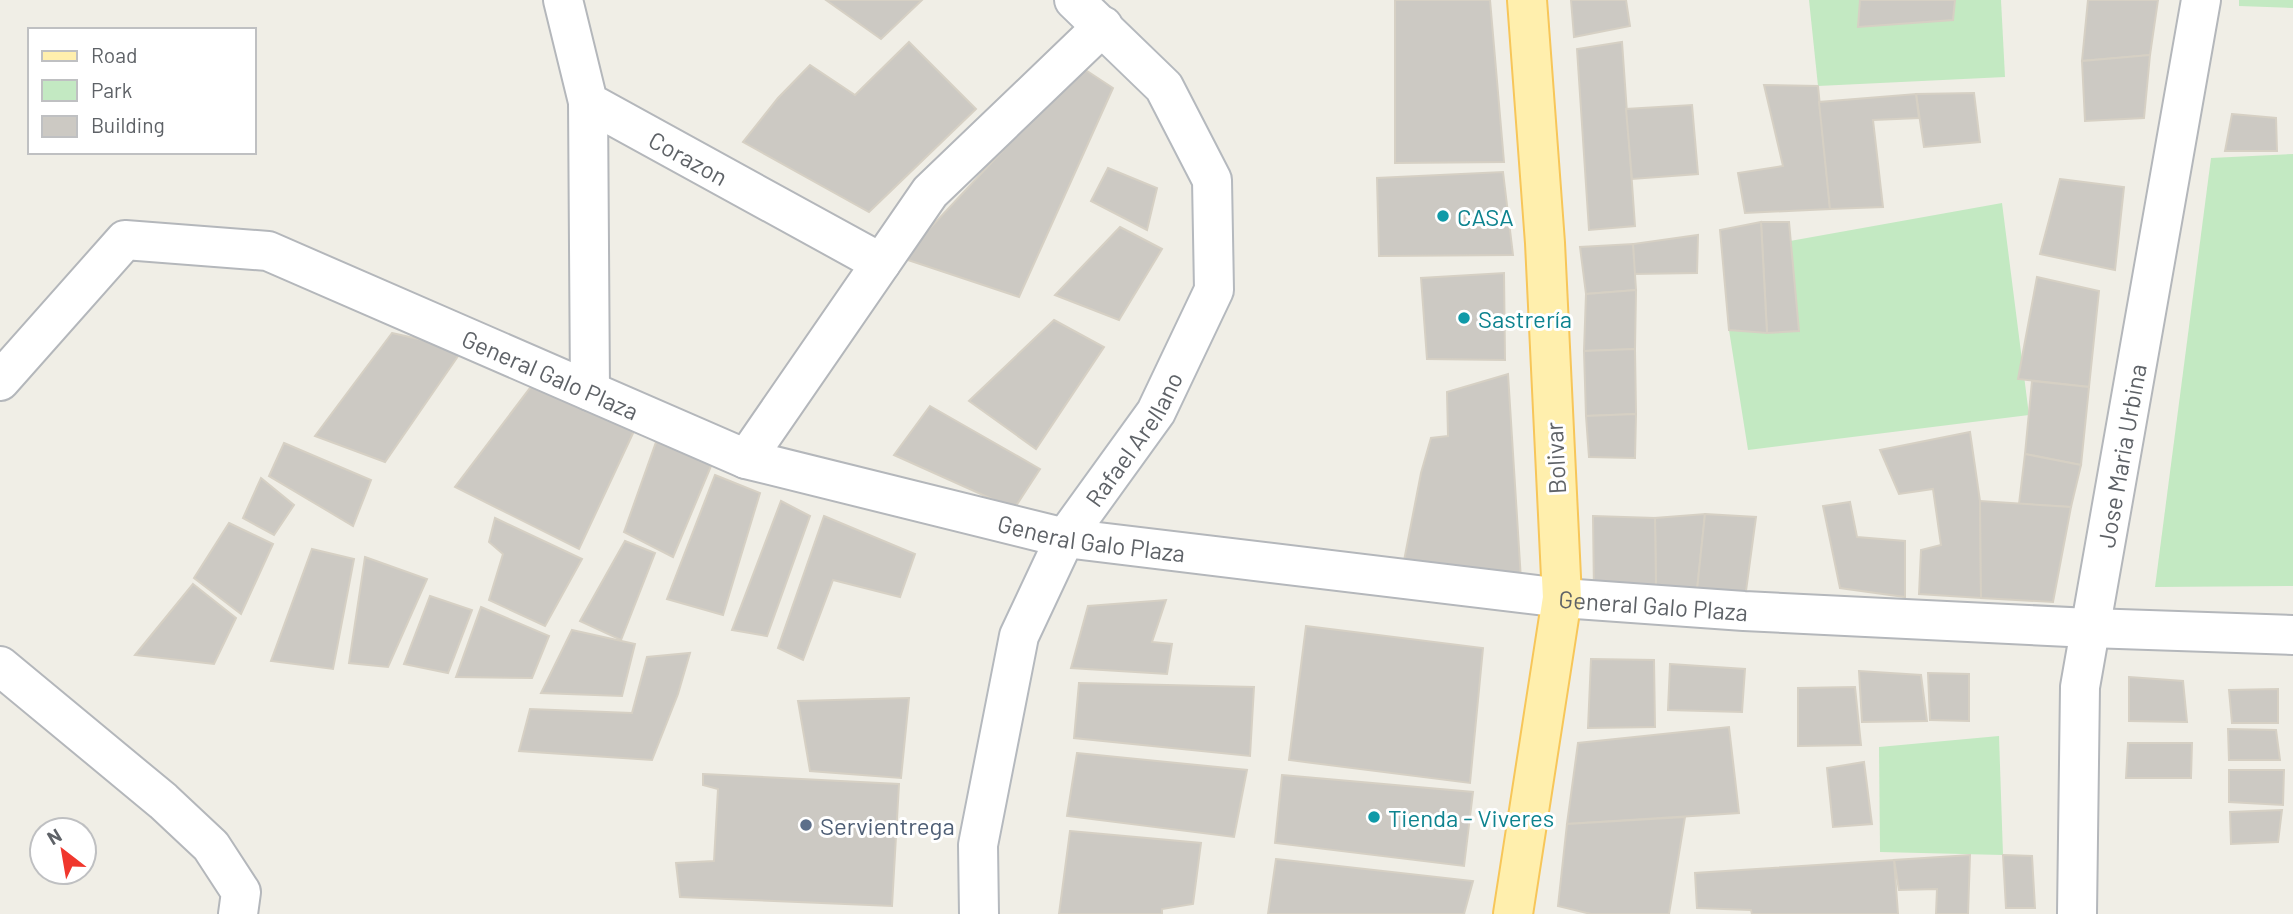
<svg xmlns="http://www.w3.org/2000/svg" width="2293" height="914" font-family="Barlow,sans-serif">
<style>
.green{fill:#c3e9c2}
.building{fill:#ccc9c3;stroke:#d6d0c4;stroke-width:2}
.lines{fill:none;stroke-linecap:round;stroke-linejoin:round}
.minor-casing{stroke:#b4b7bb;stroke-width:42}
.secondary-casing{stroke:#b5b9be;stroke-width:42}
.primary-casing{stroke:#f7c659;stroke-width:42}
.minor{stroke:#fff;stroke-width:38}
.secondary{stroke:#fff;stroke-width:38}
.primary{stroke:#ffefad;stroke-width:38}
.culture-dot{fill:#0f9aa8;stroke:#fff;stroke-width:2.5}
.service-dot{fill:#5c6f8a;stroke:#fff;stroke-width:2.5}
.labels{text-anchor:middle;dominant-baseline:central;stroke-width:6;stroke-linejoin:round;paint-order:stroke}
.street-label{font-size:24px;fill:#5e6267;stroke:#fff}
.culture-label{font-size:24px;fill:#0d838f;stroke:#fff;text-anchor:start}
.service-label{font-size:24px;fill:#4e5e75;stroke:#fff;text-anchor:start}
</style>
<rect width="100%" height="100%" fill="#f0eee6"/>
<g class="green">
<path d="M1809,0H2001L2005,77L1818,86Z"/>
<path d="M2239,0H2293V8L2239,6Z"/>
<path d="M2293,154V586L2155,587L2211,158Z"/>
<path d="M2002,203L2029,415L1748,450L1729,330L1799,331L1790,241Z"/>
<path d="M1999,736L2003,855L1880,852L1879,747Z"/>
</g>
<g class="building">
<path d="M826,0H922L881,39Z"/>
<path d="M1395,0H1490L1504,162L1395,163Z"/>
<path d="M1571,0H1626L1630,26L1574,37Z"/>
<path d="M1860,0H1955L1953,20L1858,27Z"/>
<path d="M2088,0H2158L2150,55L2082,61Z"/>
<path d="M909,42L976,109L869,212L743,142L778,98L810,65L855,95Z"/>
<path d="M1622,42L1635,226L1589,230L1577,49Z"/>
<path d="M2150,55L2144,118L2085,121L2082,61Z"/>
<path d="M1081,67L1113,88L1019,297L902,258Z"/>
<path d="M1764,85L1818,86L1830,209L1745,213L1738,173L1783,166Z"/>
<path d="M1974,93L1980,142L1924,147L1916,94Z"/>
<path d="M1916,94L1919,118L1873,120L1883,207L1830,209L1819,102Z"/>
<path d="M1692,105L1698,174L1632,179L1626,109Z"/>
<path d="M2232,114L2276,118L2277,151H2225Z"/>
<path d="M1108,168L1157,188L1147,230L1091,201Z"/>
<path d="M1503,172L1513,255L1379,256L1377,178Z"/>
<path d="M2060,179L2124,187L2115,270L2040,254Z"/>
<path d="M1761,222H1789L1799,331L1767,333Z"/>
<path d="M1761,222L1767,333L1729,330L1720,230Z"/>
<path d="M1120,227L1162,249L1119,320L1055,295Z"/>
<path d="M1698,235L1697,273L1634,274L1633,244Z"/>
<path d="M1633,244L1636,290L1586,294L1580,247Z"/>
<path d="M1504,273L1505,360L1427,359L1421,278Z"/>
<path d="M2037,277L2099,291L2089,387L2018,379Z"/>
<path d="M1636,290L1635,349L1584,351L1586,294Z"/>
<path d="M1054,320L1104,347L1036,449L969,401Z"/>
<path d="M392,333L463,349L385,462L315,436Z"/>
<path d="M1635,349L1636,414L1586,416L1584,351Z"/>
<path d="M1508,374L1521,580L1402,571L1421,473L1431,438L1448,436L1447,392Z"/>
<path d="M2032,381L2089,387L2081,465L2025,454Z"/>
<path d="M533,384L635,429L579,549L455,487Z"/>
<path d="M930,406L1040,469L1014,509L894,455Z"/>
<path d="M1636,414L1635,458L1589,457L1586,416Z"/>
<path d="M660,431L714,459L673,557L624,532Z"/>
<path d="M1970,432L1980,501L1981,598L1919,594L1921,550L1941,545L1933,489L1899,494L1880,450Z"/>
<path d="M284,443L371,480L353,526L269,476Z"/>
<path d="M2025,454L2081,465L2071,507L2019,504Z"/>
<path d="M715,475L760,493L723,615L667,599Z"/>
<path d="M261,478L294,505L274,535L243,518Z"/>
<path d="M781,501L810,516L767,636L732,630Z"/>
<path d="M1980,501L2071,507L2053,602L1981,598Z"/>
<path d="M1850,502L1857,537L1905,541V597L1840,588L1823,506Z"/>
<path d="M1705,514L1697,590L1656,588L1655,518Z"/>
<path d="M1705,514L1756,517L1746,591L1697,590Z"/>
<path d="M824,516L915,554L900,597L833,580L803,660L778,648Z"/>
<path d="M1593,516L1655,518L1656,588L1594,593Z"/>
<path d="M495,518L582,559L545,626L489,600L503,554L489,542Z"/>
<path d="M229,523L273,544L241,614L194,578Z"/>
<path d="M625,541L655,553L621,640L580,621Z"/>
<path d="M312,549L354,559L333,669L271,661Z"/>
<path d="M365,557L427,579L388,667L349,663Z"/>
<path d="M193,584L236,618L214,664L135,655Z"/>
<path d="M430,596L472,610L448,673L404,664Z"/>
<path d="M1166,600L1152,642L1172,644L1167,674L1071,668L1088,606Z"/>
<path d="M481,607L549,636L532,678L456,677Z"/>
<path d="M1306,626L1483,648L1470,783L1289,760Z"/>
<path d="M572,630L635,644L622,696L541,693Z"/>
<path d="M690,653L678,694L652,760L519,751L530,709L632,713L647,657Z"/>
<path d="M1591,659L1654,660L1655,727L1588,728Z"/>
<path d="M1670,664L1745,669L1742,712L1668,710Z"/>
<path d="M1859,671L1921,675L1927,721L1862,722Z"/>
<path d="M1928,673L1969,674V721L1930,720Z"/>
<path d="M2129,677L2183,681L2187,722L2129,721Z"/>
<path d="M1079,683L1254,687L1250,756L1074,738Z"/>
<path d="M1855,687L1861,745L1798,746V688Z"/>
<path d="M2278,689V723H2232L2229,690Z"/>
<path d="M909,698L901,778L810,771L798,701Z"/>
<path d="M1729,727L1739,813L1567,824L1578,743Z"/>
<path d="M2228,729L2276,730L2280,760H2229Z"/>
<path d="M2128,743H2192L2191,778H2126Z"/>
<path d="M1077,753L1247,770L1234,837L1067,816Z"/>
<path d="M1864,762L1872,824L1833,827L1827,768Z"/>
<path d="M2229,770H2284L2283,805L2229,802Z"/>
<path d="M703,774L899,784L892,906L680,897L676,863L714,861L718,789L703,785Z"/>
<path d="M1282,775L1473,792L1464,866L1275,843Z"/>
<path d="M2282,810L2278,842L2231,844L2230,812Z"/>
<path d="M1685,817L1669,914H1591L1558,906L1567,824Z"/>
<path d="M1070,831L1201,843L1193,904L1162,909V914H1059Z"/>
<path d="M1970,855L1968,914H1936L1937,889L1899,890L1894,860Z"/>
<path d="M2003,855L2032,856L2035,908H2006Z"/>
<path d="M1276,859L1473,881L1464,914H1268Z"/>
<path d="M1894,860L1898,914H1752L1751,910L1697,908L1695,873Z"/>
</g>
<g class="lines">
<g class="minor-casing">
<g id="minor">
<path id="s1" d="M563,0L588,102L881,263"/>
<path d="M588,102L590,391"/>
<path id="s2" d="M0,381L125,240L268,251L746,459L1065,538L1562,598L1744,611L2090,628L2293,635"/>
<path d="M746,459L930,192L1103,26"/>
<path d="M0,666L163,801L211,846L241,892L238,914"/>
<path id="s3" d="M2077,914L2080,687L2201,0"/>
</g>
</g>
<g class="secondary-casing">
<g id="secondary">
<path id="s4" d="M979,914L978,845L1019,636L1065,538L1156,412L1214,290L1212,180L1164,87L1074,0"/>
</g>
</g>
<g class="primary-casing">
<path id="primary" d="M1513,914L1562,598L1545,243L1527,0"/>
</g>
<use href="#minor" class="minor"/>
<use href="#secondary" class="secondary"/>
<use href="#primary" class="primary"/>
</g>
<g class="culture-dot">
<circle cx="1443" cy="216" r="7"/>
<circle cx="1464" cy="318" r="7"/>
<circle cx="1374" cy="817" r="7"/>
</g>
<circle class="service-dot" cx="806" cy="825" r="7"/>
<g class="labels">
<g class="street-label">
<text stroke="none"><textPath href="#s1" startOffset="220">Corazon</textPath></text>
<text stroke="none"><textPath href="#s2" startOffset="640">General Galo Plaza</textPath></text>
<text stroke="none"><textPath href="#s4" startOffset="511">Rafael Arellano</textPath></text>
<text stroke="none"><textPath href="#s3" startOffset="462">Jose Maria Urbina</textPath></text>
<text transform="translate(1555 458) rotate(-93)">Bolivar</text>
<text stroke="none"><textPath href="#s2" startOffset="1208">General Galo Plaza</textPath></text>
<text stroke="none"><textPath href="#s2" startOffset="1774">General Galo Plaza</textPath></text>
</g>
<g class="culture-label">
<text x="1457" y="216">CASA</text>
<text x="1478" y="318">Sastrería</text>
<text x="1388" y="817">Tienda - Viveres</text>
</g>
<g class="service-label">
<text x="820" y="825">Servientrega</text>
</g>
</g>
<rect x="28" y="28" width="228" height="126" fill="#ffffff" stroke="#bfc0c2" stroke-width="2"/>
<rect x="42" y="51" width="35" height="10" fill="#ffefad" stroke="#bfc0c2" stroke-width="2"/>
<text x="91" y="63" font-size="21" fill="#5e6267">Road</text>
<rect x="42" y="80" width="35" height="21" fill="#c3e9c2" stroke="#bfc0c2" stroke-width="2"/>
<text x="91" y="98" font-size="21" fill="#5e6267">Park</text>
<rect x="42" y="116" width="35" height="21" fill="#ccc9c3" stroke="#bfc0c2" stroke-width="2"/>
<text x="91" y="133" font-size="21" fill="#5e6267">Building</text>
<g transform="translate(63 851) rotate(329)"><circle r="33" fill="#ffffff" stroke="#bfc0c2" stroke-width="2"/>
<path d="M0-5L12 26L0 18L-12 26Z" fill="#f0372d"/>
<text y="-10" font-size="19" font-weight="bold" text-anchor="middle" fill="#5e6267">N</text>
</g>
</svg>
